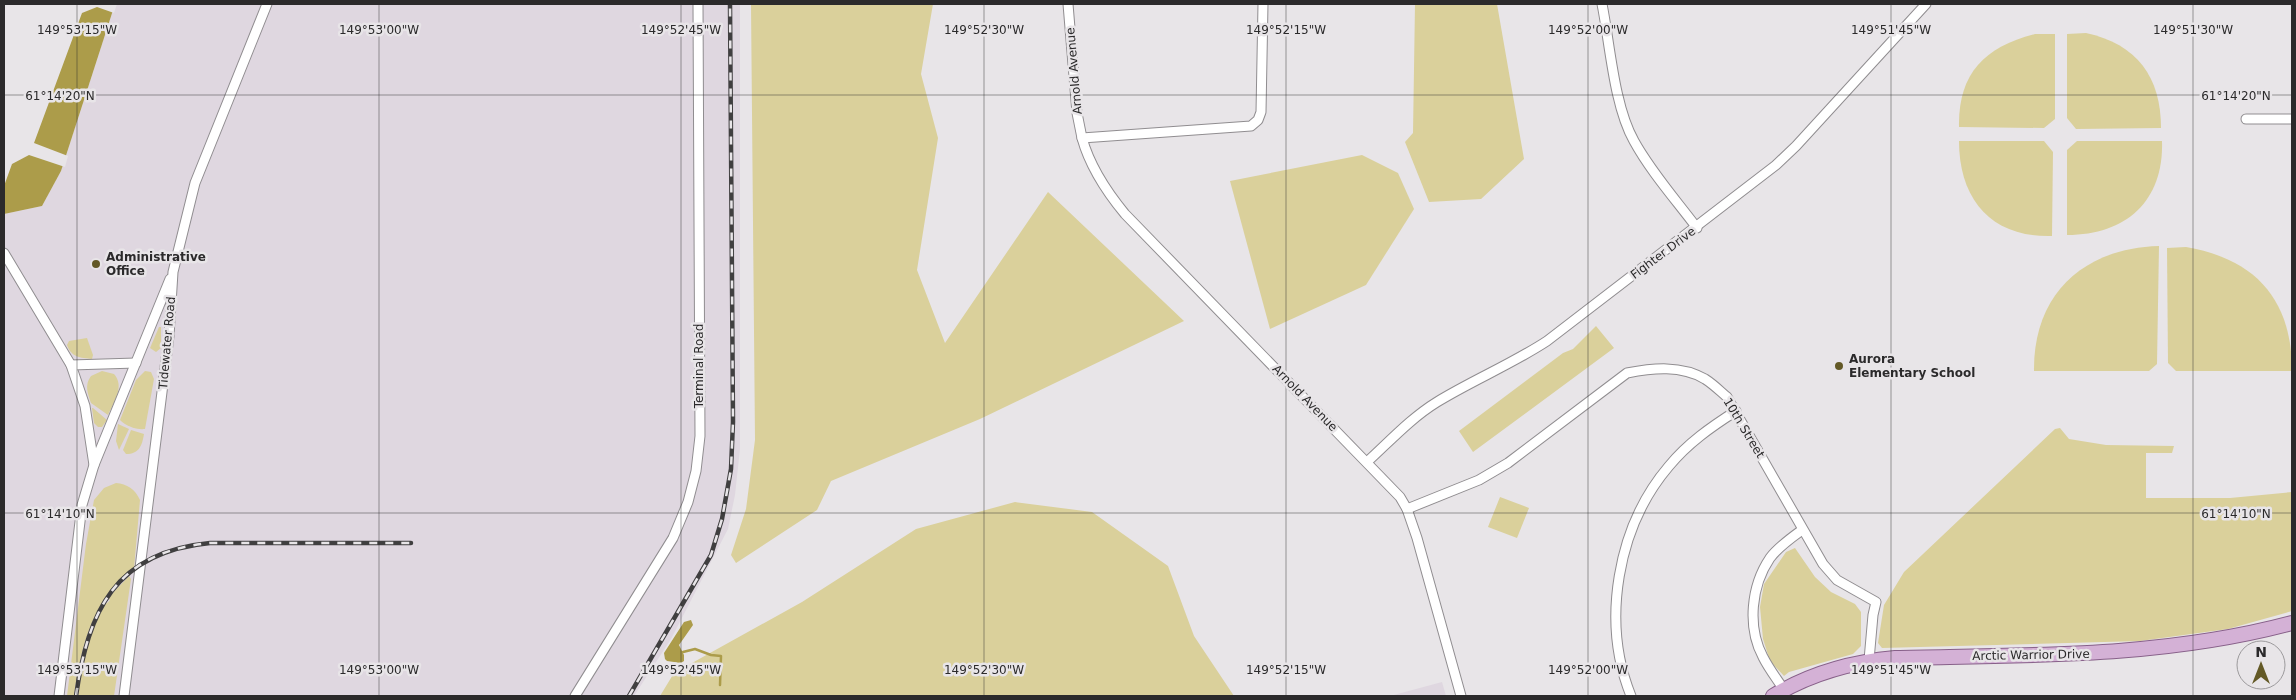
<svg xmlns="http://www.w3.org/2000/svg" width="2296" height="700" font-family="'DejaVu Sans',sans-serif">
<style>
.built{fill:#dfd7e0}
.green{fill:#dad09b}
.water{fill:#ac9c4a}
.pier{fill:#e8e5e8}
.lines{fill:none;stroke-linecap:round;stroke-linejoin:round}
.stream{stroke:#ac9c4a;stroke-width:2.5}
.minor-casing{stroke:#908d90;stroke-width:11}
.primary-casing{stroke:#876089;stroke-width:16}
.minor{stroke:#fff;stroke-width:9}
.primary{stroke:#d4b1d6;stroke-width:14}
.rail-casing{stroke:#403f40;stroke-width:4.5}
.rail{stroke:#e8e5e8;stroke-width:2.5;stroke-dasharray:8;stroke-linecap:butt}
.ticks{fill:none;stroke:#2b2a2b;stroke-width:1;stroke-opacity:0.45}
.poi-dot{fill:#635926;stroke:#e8e5e8;stroke-width:2}
.labels{text-anchor:middle;dominant-baseline:central;stroke-width:5;stroke-linejoin:round;paint-order:stroke}
.street-label{font-size:12px;fill:#2b2a2b;stroke:#e8e5e8}
.poi-label{font-size:12px;font-weight:bold;fill:#2b2a2b;stroke:#e8e5e8;text-anchor:start}
.ticks-label{font-size:12px;text-anchor:middle;fill:#2b2a2b;stroke:#e8e5e8;stroke-width:5;stroke-linejoin:round;paint-order:stroke}
</style>
<rect width="100%" height="100%" fill="#e8e5e8"/>
<g class="built">
<path d="M115,4H740V449L735,495L728,529L671,639L634,696H4V214L42,206L61,171Z"/>
<path d="M1442,682L1446,696H1390Z"/>
</g>
<g class="green">
<path d="M751,4H933L921,74L938,138L917,270L945,343L1048,192L1184,321L980,419L831,481L817,510L736,563L731,555L746,509L755,440Z"/>
<path d="M1415,4H1497L1524,159L1481,199L1429,202L1405,142L1413,133Z"/>
<path d="M2086,33C2137,44 2161,77 2161,128L2076,129L2067,118V34Z"/>
<path d="M2035,34H2055V119L2044,128L1959,127C1958,74 1984,47 2035,34Z"/>
<path d="M1959,141H2044L2053,152L2052,236C1992,238 1959,200 1959,141Z"/>
<path d="M2077,141H2162C2164,201 2126,235 2067,235V150Z"/>
<path d="M1362,155L1398,173L1414,209L1366,285L1270,329L1230,181Z"/>
<path d="M2159,246L2157,364L2149,371H2034C2033,294 2084,248 2159,246Z"/>
<path d="M2186,247C2256,259 2292,300 2292,371H2176L2168,363L2167,248Z"/>
<path d="M1596,326L1614,348L1473,452L1459,431L1563,353L1573,349Z"/>
<path d="M159,327H161V348L156,352L150,348Z"/>
<path d="M87,338L93,355L92,359C80,358 71,357 67,345L69,341Z"/>
<path d="M102,371L114,374C125,386 114,402 108,415L91,403C88,394 84,385 91,376Z"/>
<path d="M145,371L151,372L154,379L145,429C136,430 126,426 120,420L136,380Z"/>
<path d="M93,408L107,420L102,427H98L94,423L92,408Z"/>
<path d="M118,424L129,429L119,450L116,441Z"/>
<path d="M2060,428L2069,439L2106,445L2174,446L2172,453H2146V498H2230L2292,492V611L2228,629L2140,641L1882,648L1878,643L1884,605L1904,572L2055,429Z"/>
<path d="M131,430L144,434C142,446 139,454 126,454L123,450Z"/>
<path d="M116,483C127,484 135,489 140,500L134,569C92,599 81,647 74,696H67L86,544L94,500L104,488Z"/>
<path d="M1500,497L1529,508L1517,538L1488,527Z"/>
<path d="M1015,502L1092,512L1168,566L1194,636L1234,696H660L674,673L802,602L916,529Z"/>
<path d="M1795,548L1815,577L1831,592L1855,604L1861,612V646L1853,654L1789,672L1784,676L1770,661L1763,639L1760,607L1764,584L1786,552Z"/>
<path d="M129,576L131,579L114,696H78C82,667 86,636 100,609C104,603 106,605 110,600L108,598Z"/>
</g>
<g class="water">
<path d="M4,4H115L61,171L42,206L4,214Z"/>
<path d="M691,620L693,625L679,645L684,655V661L681,663L667,661L665,659L664,653L684,622Z"/>
</g>
<path class="pier" d="M4,4H117L114,13L97,7L82,13L34,143L68,156L65,167L29,155L12,164L4,186Z"/>
<g class="lines">
<path class="stream" d="M683,652L695,649L711,655L721,656L720,685"/>
<g class="minor-casing">
<g id="minor">
<path d="M1068,4L1077,113L1082,138L1251,126L1258,120L1261,112L1263,4"/>
<path d="M1602,4C1610,44 1614,106 1634,141C1651,172 1676,200 1697,228"/>
<path d="M2246,119H2292"/>
<path d="M1082,138C1090,167 1106,191 1125,214L1400,497L1407,509L1417,538L1461,696"/>
<path d="M4,253L71,365L85,406L94,465L82,505L59,696"/>
<path d="M71,365L136,363"/>
<path d="M1367,462C1390,441 1411,418 1437,402C1473,380 1512,364 1547,341L1776,165L1796,146L1926,4"/>
<path d="M94,465L170,279"/>
<path d="M1407,509L1479,480L1508,463L1627,373C1653,368 1681,365 1705,379C1713,384 1720,391 1727,397L1823,564L1837,580L1876,602L1873,615L1869,660"/>
<path d="M1784,690C1777,679 1769,669 1763,657C1747,627 1751,586 1770,558C1778,547 1791,538 1802,530"/>
<path d="M124,696L169,336L173,272L195,183L267,4"/>
<path d="M575,696L673,538L688,502L696,471L700,436L698,4"/>
<path d="M1631,696C1601,622 1617,527 1669,466C1688,443 1711,427 1736,411"/>
</g>
</g>
<g class="primary-casing">
<path id="primary" d="M1773,696C1811,673 1851,662 1895,658C2028,655 2162,658 2292,623"/>
</g>
<use href="#minor" class="minor"/>
<use href="#primary" class="primary"/>
<g class="rail-casing">
<g id="rail">
<path d="M76,696C88,611 115,552 210,543H411"/>
<path d="M629,696L711,555L722,519L731,469L733,422L730,4"/>
</g>
</g>
<use href="#rail" class="rail"/>
</g>
<path class="ticks" d="M77,4V696M379,4V696M681,4V696M984,4V696M1286,4V696M1588,4V696M1891,4V696M2193,4V696M4,95H2292M4,513H2292"/>
<g class="poi-dot">
<circle cx="96" cy="264" r="5"/>
<circle cx="1839" cy="366" r="5"/>
</g>
<g class="labels">
<g class="street-label">
<text transform="translate(1074 71) rotate(-95)">Arnold Avenue</text>
<text transform="translate(1663 253) rotate(-37)">Fighter Drive</text>
<text transform="translate(167 343) rotate(-85)">Tidewater Road</text>
<text transform="translate(699 366) rotate(-90)">Terminal Road</text>
<text transform="translate(1305 398) rotate(46)">Arnold Avenue</text>
<text transform="translate(1744 428) rotate(59)">10th Street</text>
<text transform="translate(2031 655) rotate(-1)">Arctic Warrior Drive</text>
</g>
<g class="poi-label">
<text x="106" y="257">Administrative<tspan x="106" dy="14">Office</tspan></text>
<text x="1849" y="359">Aurora<tspan x="1849" dy="14">Elementary School</tspan></text>
</g>
</g>
<g class="ticks-label">
<text x="77" y="34">149°53'15"W</text>
<text x="379" y="34">149°53'00"W</text>
<text x="681" y="34">149°52'45"W</text>
<text x="984" y="34">149°52'30"W</text>
<text x="1286" y="34">149°52'15"W</text>
<text x="1588" y="34">149°52'00"W</text>
<text x="1891" y="34">149°51'45"W</text>
<text x="2193" y="34">149°51'30"W</text>
<text x="60" y="100">61°14'20"N</text>
<text x="2236" y="100">61°14'20"N</text>
<text x="60" y="518">61°14'10"N</text>
<text x="2236" y="518">61°14'10"N</text>
<text x="77" y="674">149°53'15"W</text>
<text x="379" y="674">149°53'00"W</text>
<text x="681" y="674">149°52'45"W</text>
<text x="984" y="674">149°52'30"W</text>
<text x="1286" y="674">149°52'15"W</text>
<text x="1588" y="674">149°52'00"W</text>
<text x="1891" y="674">149°51'45"W</text>
</g>
<rect width="2296" height="700" fill="none" stroke="#2b2a2b" stroke-width="10"/>
<g transform="translate(2261 665)"><circle r="24" fill="#e8e5e8" stroke="#9c9a9c"/>
<path d="M0-4L9 19L0 12L-9 19Z" fill="#635926"/>
<text y="-8" font-size="14" font-weight="bold" text-anchor="middle" fill="#2b2a2b">N</text>
</g>
</svg>
